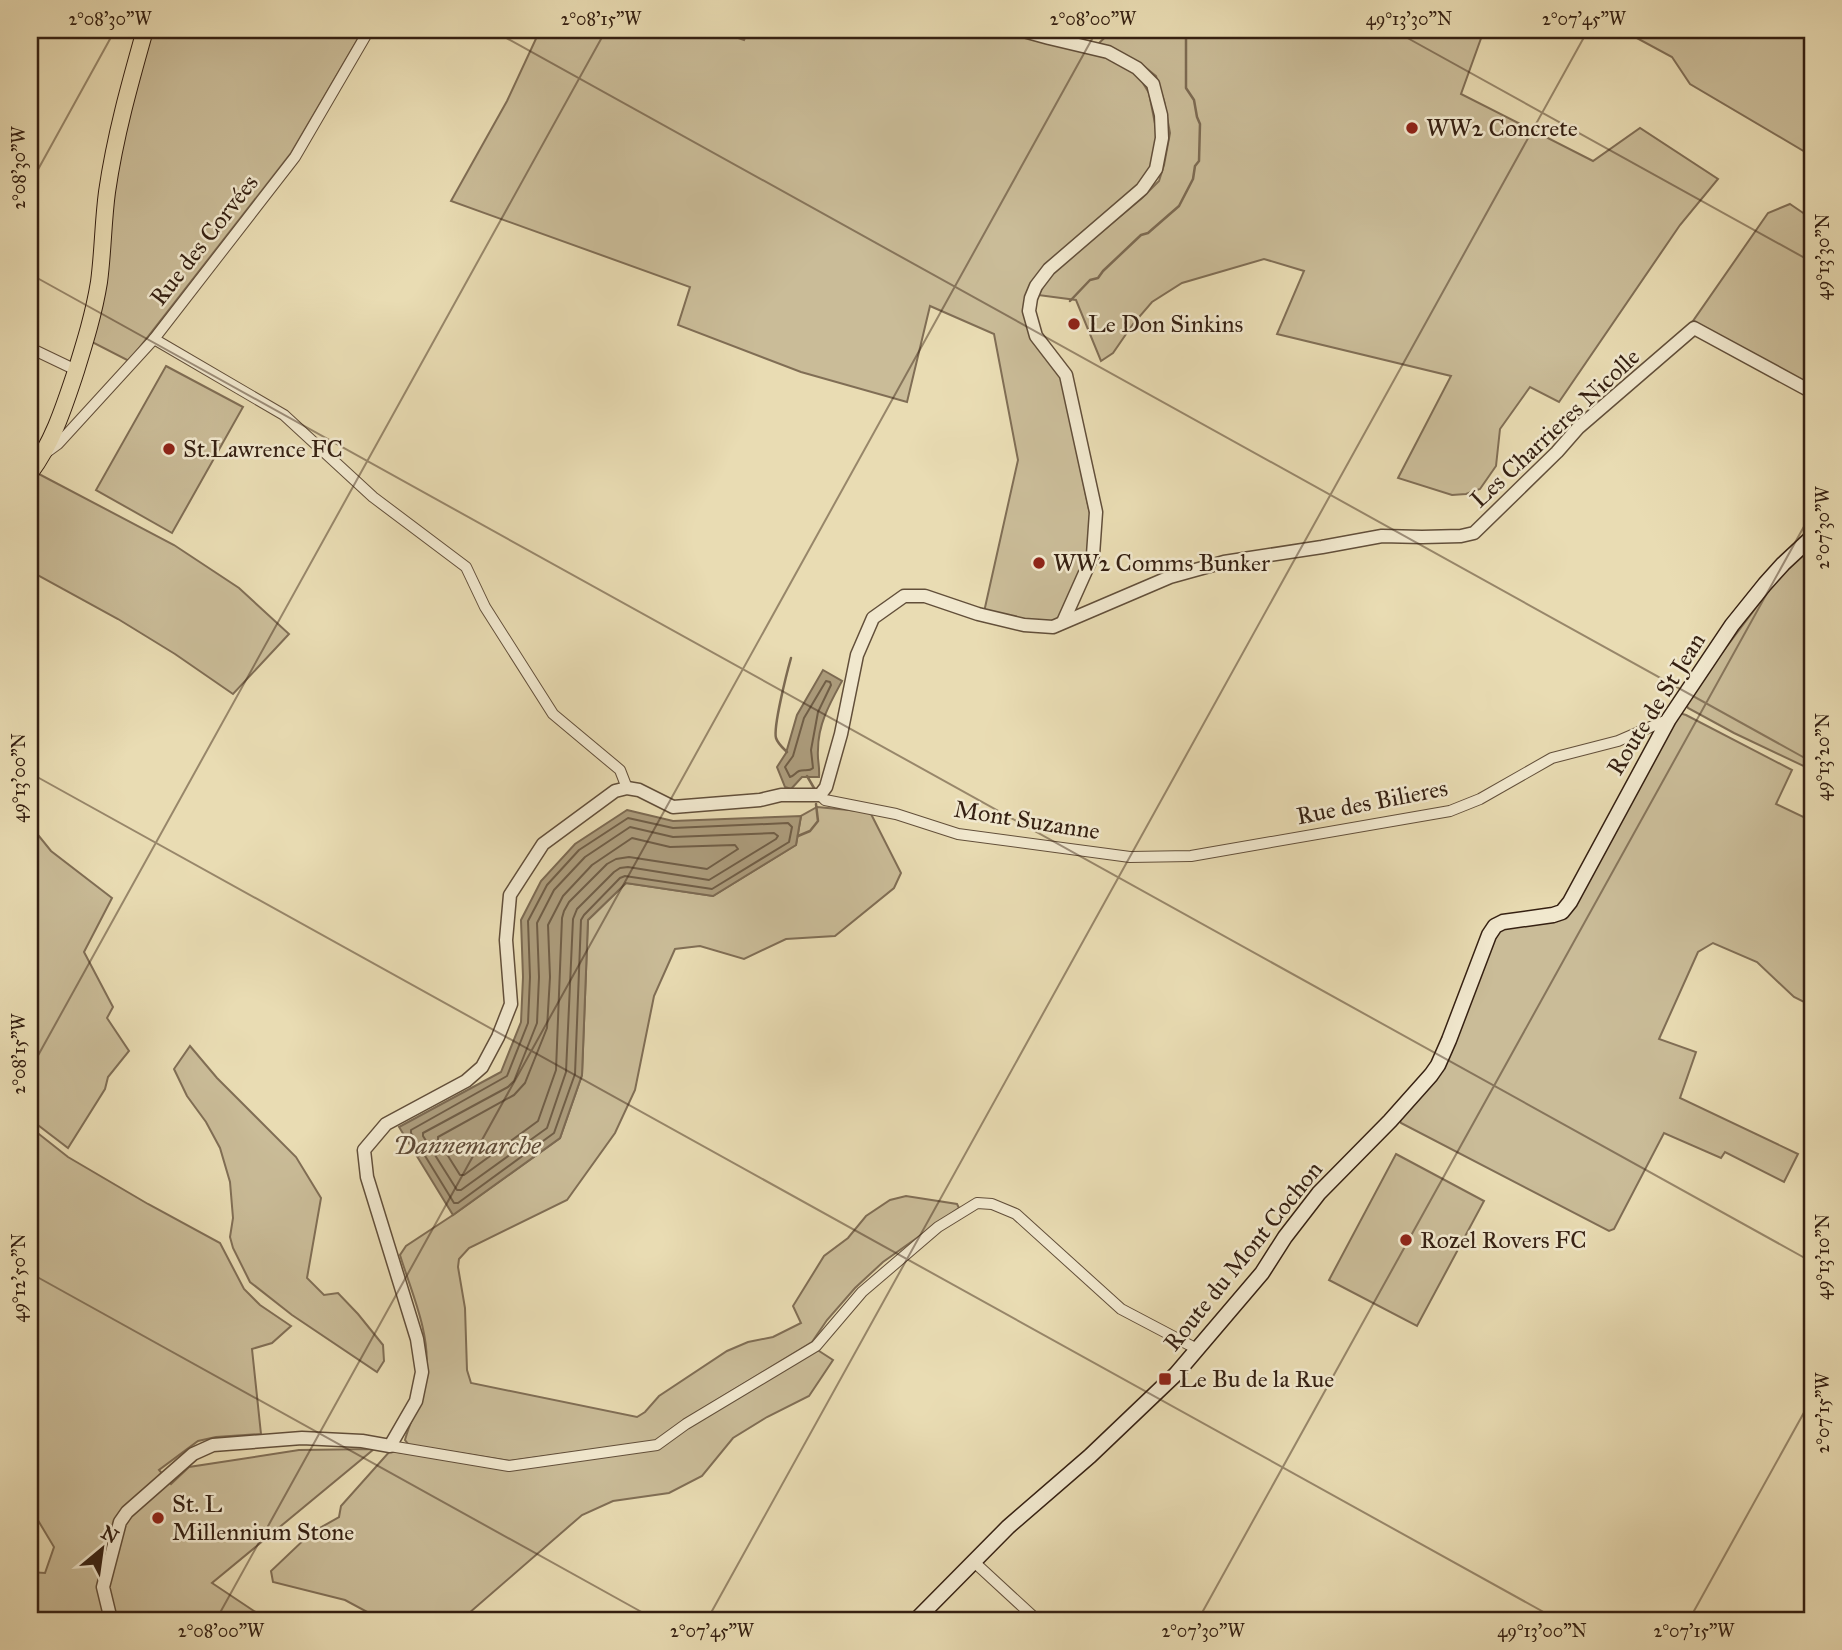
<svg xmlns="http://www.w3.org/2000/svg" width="1842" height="1650" font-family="'IM FELL Great Primer',serif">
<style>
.green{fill:#cabc98;stroke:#806e55;stroke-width:2}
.water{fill:#ac9c7c;stroke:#7c6a52;stroke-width:2}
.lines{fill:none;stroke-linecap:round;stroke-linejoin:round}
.shore{stroke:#705e47;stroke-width:2}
.stream{stroke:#7c6a52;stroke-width:2.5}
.minor-casing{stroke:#624f3a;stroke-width:12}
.tertiary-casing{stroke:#624f3a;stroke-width:15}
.secondary-casing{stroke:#352012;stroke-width:17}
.primary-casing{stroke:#352012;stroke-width:18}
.minor{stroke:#f1e8ce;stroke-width:10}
.tertiary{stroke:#f1e8ce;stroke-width:12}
.secondary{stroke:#f1e8ce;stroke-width:14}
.primary{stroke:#e9dcb3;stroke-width:16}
.ticks{fill:none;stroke:#352012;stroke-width:2;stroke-opacity:0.45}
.poi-dot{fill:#8f2418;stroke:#f1e8ce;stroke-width:2.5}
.labels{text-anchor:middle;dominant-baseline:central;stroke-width:5;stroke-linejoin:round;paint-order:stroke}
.poi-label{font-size:24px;fill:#352012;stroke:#f1e8ce;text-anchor:start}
.street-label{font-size:24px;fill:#352012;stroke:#f1e8ce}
.water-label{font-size:26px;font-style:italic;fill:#5f4b37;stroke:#f1e8ce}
.neatline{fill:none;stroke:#352012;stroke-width:2.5}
.ticks-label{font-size:18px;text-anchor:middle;fill:#352012}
</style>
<rect width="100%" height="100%" fill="#e9dcb3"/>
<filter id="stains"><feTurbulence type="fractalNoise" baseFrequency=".00286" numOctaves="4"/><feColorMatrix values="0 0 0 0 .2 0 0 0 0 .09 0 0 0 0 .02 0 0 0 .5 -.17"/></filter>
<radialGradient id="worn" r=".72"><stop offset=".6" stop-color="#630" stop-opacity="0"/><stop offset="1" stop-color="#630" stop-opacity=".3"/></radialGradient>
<g class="green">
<path d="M152,30H363L291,153L129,361L90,341L115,176L130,107Z"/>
<path d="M540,30H715L744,40L749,30H865L879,36L882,30H1000L1109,58L1138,75L1149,93L1158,139L1151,167L1140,184L1025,302L1059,373L1063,385L1090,514L1087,557L1060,619L1052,624L984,612L1018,460L994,334L930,306L907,402L801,372L678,325L690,287L451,201L507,101Z"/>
<path d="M1113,30H1484L1461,94L1593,161L1640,128L1718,179L1680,225L1559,402L1530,387L1500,429L1496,466L1480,489L1466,494L1452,495L1398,478L1451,376L1277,334L1304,271L1264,259L1182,283L1152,302L1133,324L1113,353L1101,361L1076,300L1038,295L1051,274L1142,198L1159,181L1164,165L1170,133L1164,101L1156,76L1140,63L1099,43Z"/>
<path d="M1622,30H1812V156L1690,84L1672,57Z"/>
<path d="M1790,204L1812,219V388L1693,321L1768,213Z"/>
<path d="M166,366L243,407L172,533L96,490Z"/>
<path d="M37,473L174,545L239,588L289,634L233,694L175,654L118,619L30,571V482Z"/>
<path d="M1812,544V770L1734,733L1688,708L1685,702L1788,565Z"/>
<path d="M1679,713L1686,715L1792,770L1776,804L1812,821L1804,850L1812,854V1006L1794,997L1757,962L1713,943L1698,952L1659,1039L1696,1052L1680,1098L1798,1154L1784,1182L1725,1152L1721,1158L1664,1133L1614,1229L1609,1231L1401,1123L1399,1118L1435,1075L1494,938L1501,930L1509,927L1561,917Z"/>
<path d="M817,807L870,812L901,873L894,888L835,936L786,939L744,959L700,946L675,949L654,996L635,1090L615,1133L567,1200L469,1248L459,1259L458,1267L465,1308L467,1370L471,1383L637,1417L645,1412L659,1396L727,1351L748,1342L773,1337L801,1323L793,1306L824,1256L848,1238L866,1216L890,1200L906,1196L957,1204L959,1208L883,1262L855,1288L827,1320L812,1342L684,1420L656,1441L510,1461L409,1445L405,1440C411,1417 424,1397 426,1372C431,1335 411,1291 400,1255L406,1246L453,1215L560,1138L582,1075L588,920L626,883L713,896L796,845L801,816Z"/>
<path d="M30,825L51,851L112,898L84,952L113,1007L107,1018L129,1051L108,1077L105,1089L68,1148L30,1119Z"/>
<path d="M190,1046L217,1078L296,1157L321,1198L307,1278L324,1295L338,1293L358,1314L383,1345L384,1361L377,1372L292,1315L250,1282L233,1248L230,1237L233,1218L230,1182L220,1148L206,1122L187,1096L174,1069Z"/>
<path d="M30,1127L68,1157L148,1204L220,1243L244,1289L260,1305L291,1326L272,1343L252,1349L261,1434L216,1437L198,1441L159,1470L171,1484L189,1467L299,1450L374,1449L212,1583L257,1613L255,1620H30V1572L45,1573L54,1547L30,1507Z"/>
<path d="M1396,1154L1484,1201L1417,1326L1329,1280Z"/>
<path d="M816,1349L833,1360L809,1396L767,1417L733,1438L702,1476L669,1493L613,1501L582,1515L461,1620H382L345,1600L273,1582L271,1571L311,1533L339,1517L341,1506L390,1451L510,1468L658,1448L707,1414Z"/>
</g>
<g class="water">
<path d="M823,670L842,681C830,703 818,724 818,750C817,760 820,766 819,777H802L791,789L785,787L777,767L786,753L797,715Z"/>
<path d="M627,810L673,821L801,816L796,845L713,896L626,883L588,920L582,1075L560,1138L453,1215L399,1127L501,1072L521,1022L523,977L521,920L541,881L575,844Z"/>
</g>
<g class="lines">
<g class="shore">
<path d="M826,681L830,682L831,685L818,712L811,750L813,768C809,772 804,769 799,771C795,773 794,776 790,777L785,767L793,756L804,718Z"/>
<path d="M628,818L673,828L788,823L792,827L789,842L712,889L625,876L620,878L584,915L581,920L575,1074L554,1133L458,1203H454L411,1133V1130L507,1076L528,1023L530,977L528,921L547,885L579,850Z"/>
<path d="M630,827L673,837L774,833L778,836L776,839L709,880L628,867L620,868L614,872L577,909L573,919L566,1072L547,1128L461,1190H457L423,1136V1133L508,1087L514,1081L537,1023L539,977L537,923L554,890L585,857Z"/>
<path d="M632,838L670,847L735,845L738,849L707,869L629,857L616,859L607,864L569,902L564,911L562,918L556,1070L538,1121L464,1175H460L438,1140V1137L514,1095L525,1083L547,1028L550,977L548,925L563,896L592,865Z"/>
</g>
<g class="stream">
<path d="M1070,301L1090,280L1098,278L1103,271L1141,235L1148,233L1179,206L1193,179L1195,166L1199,161L1200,124L1197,117L1194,100L1186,88V30"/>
<path d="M787,752C783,748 778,744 776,738C773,727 787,672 791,658"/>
<path d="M807,776L814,788"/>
<path d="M798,836L810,831L818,821L816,804"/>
</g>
<g class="minor-casing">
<g id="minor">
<path d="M154,339L284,415L373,497L466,567L485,607L553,714L620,770L627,788"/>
<path d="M30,348L76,370"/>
<path d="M47,452L58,444L154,339L295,157L369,30"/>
<path d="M820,795L825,800L896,814L958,834L1130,857L1191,856L1450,811L1480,799L1552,758L1618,741L1669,719"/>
<path d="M390,1446L509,1466L657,1445L686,1424L816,1346L862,1292L938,1227L977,1203L992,1204L1016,1214L1121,1309L1197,1349"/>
<path d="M973,1561L1037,1620"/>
</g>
</g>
<g class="tertiary-casing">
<g id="tertiary">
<path d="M1020,30L1049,38L1108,52L1137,68L1153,84L1161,115L1162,138L1156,169L1142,189L1049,269L1036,286L1031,298L1029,311L1036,336L1066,375L1096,512L1093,555L1063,622"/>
<path d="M111,1620L103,1587L120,1522L127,1512L193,1454L213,1445L302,1438L362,1441L390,1446L416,1401L422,1372L417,1339L367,1177L364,1150L386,1124L466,1081L482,1067L498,1037L511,1004L506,940L510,895L543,844L615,791L627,788L639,790L673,807L760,800L781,795H820L826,787L841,734L857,655L873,618L904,596H925L978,614L1024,625L1053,627L1170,577L1224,562L1322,547L1382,536L1422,537L1461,536L1474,533L1557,452L1578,428L1694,328L1812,392"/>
</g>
</g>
<g class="secondary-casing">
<path id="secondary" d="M916,1620L1008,1527L1090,1456L1176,1374L1262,1273L1285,1237L1319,1193L1390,1121L1431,1075L1438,1065L1449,1040L1489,935L1495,926L1503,922L1553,915L1562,912L1570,902L1669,719L1732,625L1765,584L1783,564L1812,537"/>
</g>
<g class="primary-casing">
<path id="primary" d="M30,473C53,442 64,407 76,371C85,342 94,313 99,282C103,252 103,222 107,192C115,136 130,83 145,30"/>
</g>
<use href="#minor" class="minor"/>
<use href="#tertiary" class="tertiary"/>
<use href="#secondary" class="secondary"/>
<use href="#primary" class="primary"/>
</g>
<path class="ticks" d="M492,30L1812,762M1393,30L1812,262M30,184L115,30M30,274L1812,1262M30,773L1558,1620M30,1070L606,30M30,1273L656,1620M216,1620L1097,30M707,1620L1588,30M1198,1620L1812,512M1689,1620L1812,1398"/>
<g class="poi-dot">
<circle cx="1412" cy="128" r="7"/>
<circle cx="1074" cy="324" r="7"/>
<circle cx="169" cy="449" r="7"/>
<circle cx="1039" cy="563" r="7"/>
<circle cx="1406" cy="1240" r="7"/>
<rect x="1158" y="1372" width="14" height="14" rx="3.5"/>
<circle cx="158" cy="1518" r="7"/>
</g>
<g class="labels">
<g class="poi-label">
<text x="1426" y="128">WW2 Concrete</text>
<text x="1088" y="324">Le Don Sinkins</text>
<text x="183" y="449">St.Lawrence FC</text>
<text x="1053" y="563">WW2 Comms Bunker</text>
<text x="1420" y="1240">Rozel Rovers FC</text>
<text x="1179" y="1379">Le Bu de la Rue</text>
<text x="172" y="1504">St. L<tspan x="172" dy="28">Millennium Stone</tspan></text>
</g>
<g class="street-label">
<text transform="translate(204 240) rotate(-52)">Rue des Corvées</text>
<text transform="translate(1555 428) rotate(-43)">Les Charrieres Nicolle</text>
<text transform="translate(1656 704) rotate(-58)">Route de St Jean</text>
<text transform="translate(1372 802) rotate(-11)">Rue des Bilieres</text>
<text transform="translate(1027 820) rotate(9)">Mont Suzanne</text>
<text transform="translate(1243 1256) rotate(-51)">Route du Mont Cochon</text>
</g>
<g class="water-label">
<text x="467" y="1145">Dannemarche</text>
</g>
</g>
<rect width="1842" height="1650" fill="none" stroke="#e9dcb3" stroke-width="77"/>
<g transform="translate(102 1549) rotate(29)" stroke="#f1e8ce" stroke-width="5" paint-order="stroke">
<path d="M0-5L12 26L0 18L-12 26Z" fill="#352012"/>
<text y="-10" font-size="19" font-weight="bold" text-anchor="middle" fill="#352012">N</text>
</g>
<rect x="38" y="38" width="1766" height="1574" class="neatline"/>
<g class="ticks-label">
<text x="110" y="25">2°08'30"W</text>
<text x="601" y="25">2°08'15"W</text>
<text x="1093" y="25">2°08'00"W</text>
<text x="1409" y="25">49°13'30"N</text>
<text x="1584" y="25">2°07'45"W</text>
<text transform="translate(19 168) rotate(-90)" y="6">2°08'30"W</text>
<text transform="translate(1823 257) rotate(-90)" y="6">49°13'30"N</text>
<text transform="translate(1823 528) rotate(-90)" y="6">2°07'30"W</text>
<text transform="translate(1823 757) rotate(-90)" y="6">49°13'20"N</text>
<text transform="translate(19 778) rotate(-90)" y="6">49°13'00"N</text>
<text transform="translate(19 1054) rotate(-90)" y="6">2°08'15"W</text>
<text transform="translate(1823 1257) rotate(-90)" y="6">49°13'10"N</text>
<text transform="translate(19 1278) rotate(-90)" y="6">49°12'50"N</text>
<text transform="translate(1823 1413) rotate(-90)" y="6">2°07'15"W</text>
<text x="221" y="1637">2°08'00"W</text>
<text x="712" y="1637">2°07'45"W</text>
<text x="1203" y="1637">2°07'30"W</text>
<text x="1542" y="1637">49°13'00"N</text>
<text x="1694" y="1637">2°07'15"W</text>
</g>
<rect width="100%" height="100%" filter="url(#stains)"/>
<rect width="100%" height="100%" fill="url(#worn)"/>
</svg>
